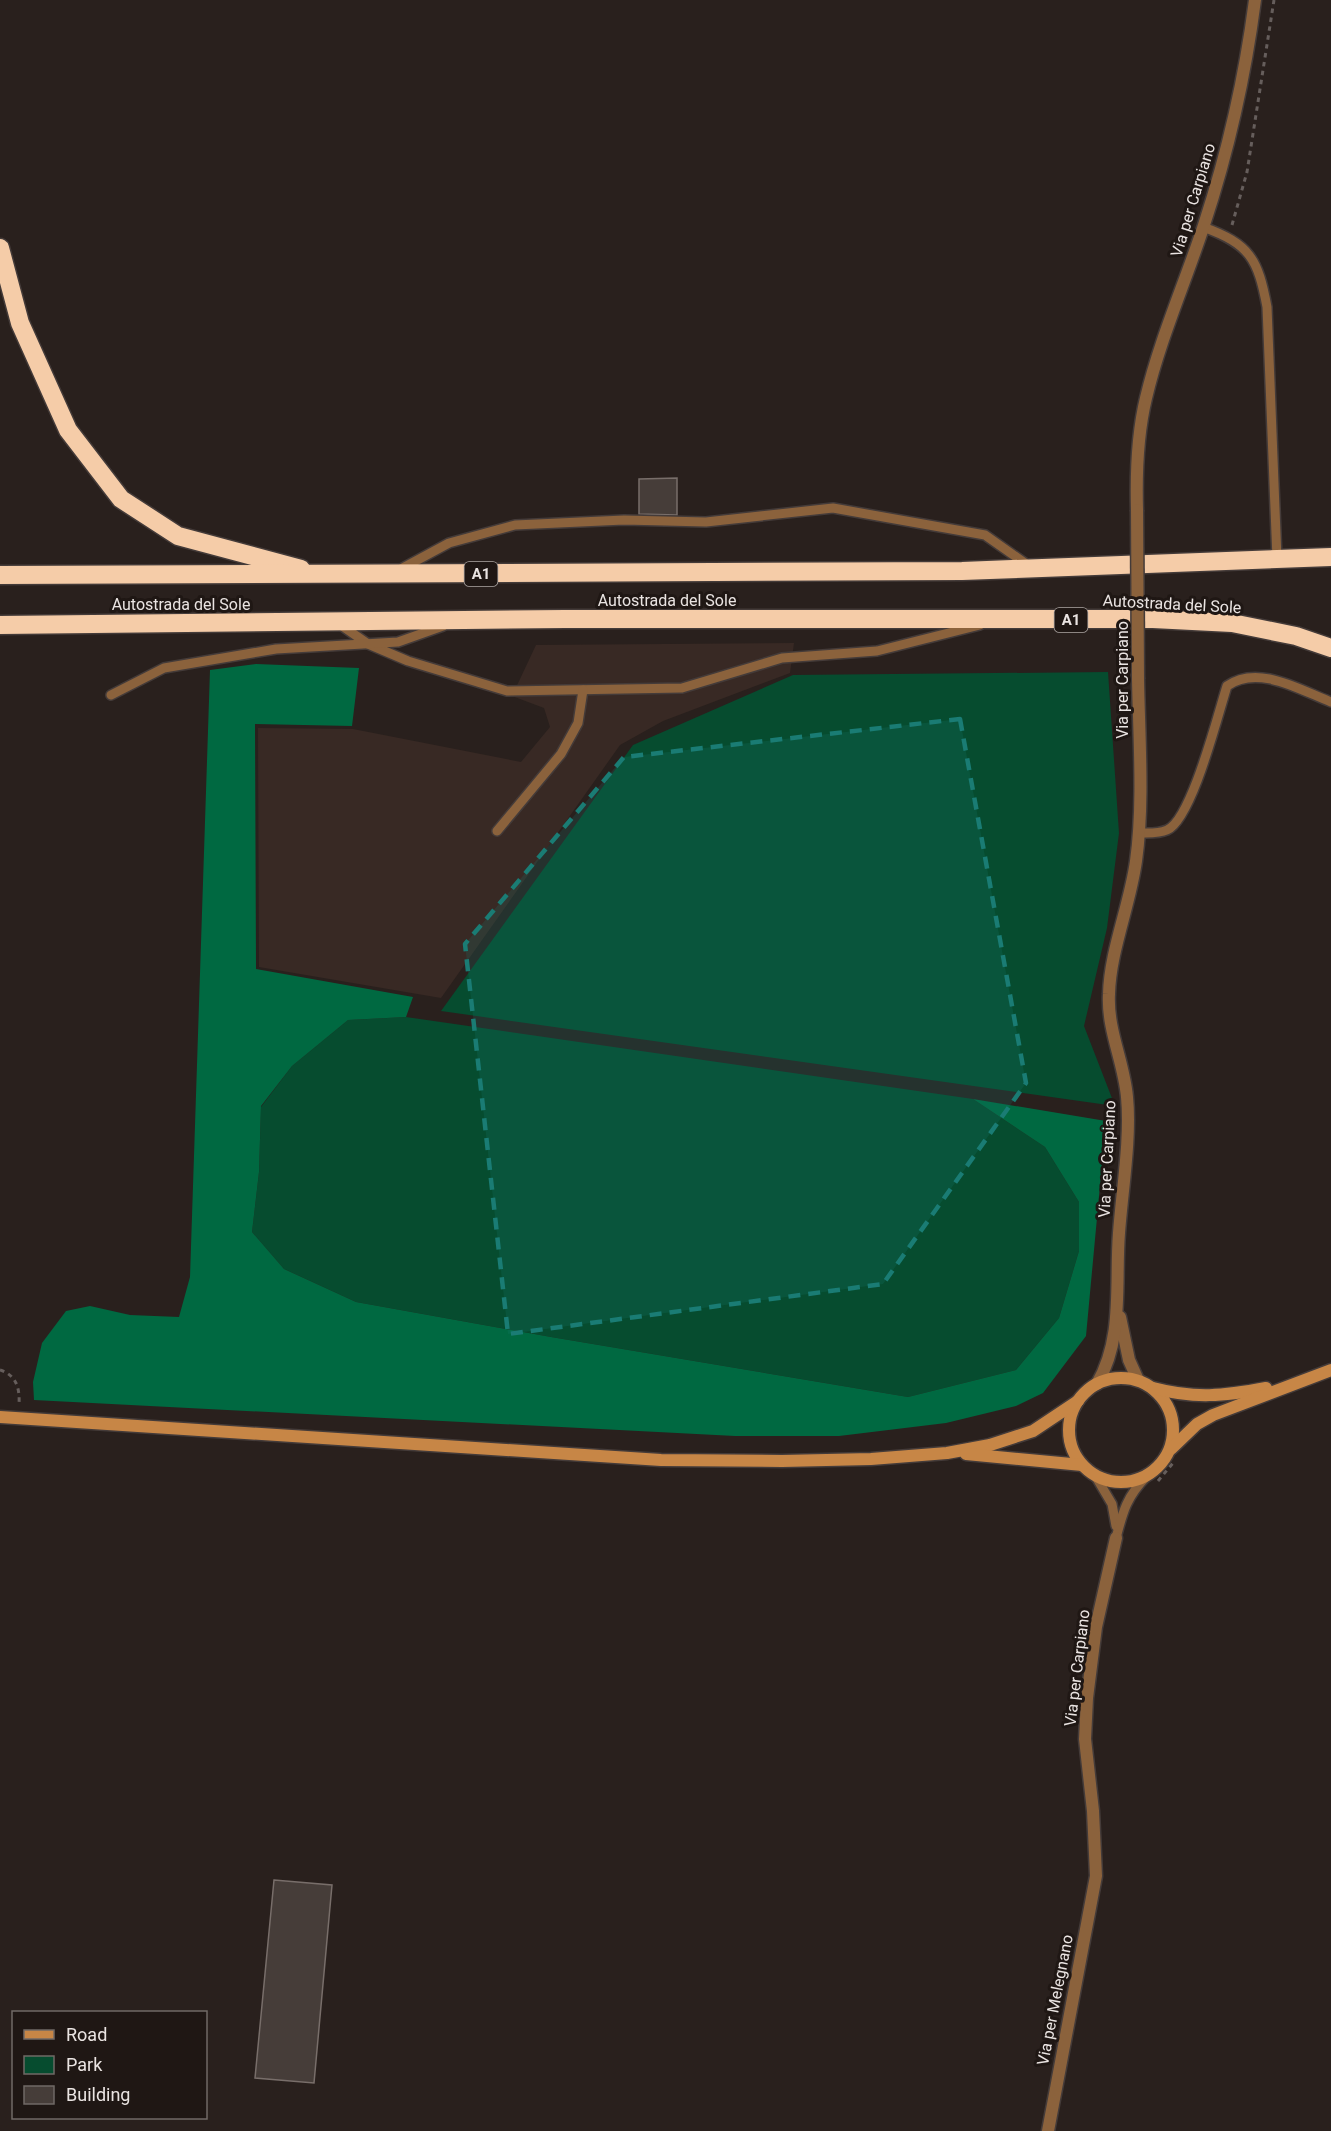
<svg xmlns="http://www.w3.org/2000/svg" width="1331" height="2131" font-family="Roboto,sans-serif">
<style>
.built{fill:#382924}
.green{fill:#064c2f}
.forest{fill:#006941}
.building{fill:#463d39;stroke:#786e6a;stroke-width:1.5}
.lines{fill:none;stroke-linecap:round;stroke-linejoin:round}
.lane-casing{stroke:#443b39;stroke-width:12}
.street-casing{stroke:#443b39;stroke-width:15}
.secondary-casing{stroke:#443b39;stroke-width:15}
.highway-casing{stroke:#443b39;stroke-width:21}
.path{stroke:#665e5c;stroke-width:3;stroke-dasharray:4.5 4.5;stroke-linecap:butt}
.lane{stroke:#8b623c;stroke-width:9}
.street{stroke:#8b623c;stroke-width:12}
.secondary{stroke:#c78646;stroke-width:12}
.highway{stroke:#f5cca8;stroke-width:18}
.street-bridge-casing{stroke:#443b39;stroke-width:15;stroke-linecap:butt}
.street-bridge{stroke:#8b623c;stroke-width:12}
.marked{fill:#1a7c74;fill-opacity:0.2;stroke:#1a7c74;stroke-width:4.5;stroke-dasharray:12 8;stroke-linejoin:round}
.labels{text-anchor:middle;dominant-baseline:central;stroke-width:6;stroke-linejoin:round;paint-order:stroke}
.shield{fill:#1f1714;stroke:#ada6a4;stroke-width:1.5}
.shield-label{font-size:15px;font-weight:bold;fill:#eae4e2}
.street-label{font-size:16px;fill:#eae4e2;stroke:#1f1714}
</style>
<rect width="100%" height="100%" fill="#29201d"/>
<path class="built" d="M794,643L790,673L663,721L620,745L441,998L259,967L258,728L353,729L521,762L550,727L544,708L512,696L536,645Z"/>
<g class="green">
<path d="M1108,672L1119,833L1107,928L1084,1026L1115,1106L441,1011L633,745L793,675Z"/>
<path d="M406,1017L973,1099L1045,1147L1079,1202V1251L1059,1318L1016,1370L908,1397L551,1337L356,1302L284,1269L252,1232L259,1172L261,1107L292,1066L348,1020Z"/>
</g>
<path class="forest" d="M256,664L359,668L352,726L255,724L256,969L413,997L406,1017L348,1020L292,1066L261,1106L259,1172L252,1232L284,1269L356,1302L551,1337L908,1397L1016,1370L1059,1318L1079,1251V1202L1045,1147L973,1099L1106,1121L1086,1336L1043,1393L1016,1406L946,1423L839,1436H735L34,1400L33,1382L42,1343L66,1311L90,1306L130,1315L179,1317L190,1277L210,670Z"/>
<g class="building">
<path d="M677,478V515L639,514V479Z"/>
<path d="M274,1880L332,1885L314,2083L255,2078Z"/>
</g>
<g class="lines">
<g class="lane-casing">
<g id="lane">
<path d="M1203,227C1250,244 1258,259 1267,307L1277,559"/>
<path d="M399,570L449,543L515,525L624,520L706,522L833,508L985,535L1029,566"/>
<path d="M338,623L368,644L408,661L507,691L682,688L782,658L877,651L980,625"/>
<path d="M111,695L164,668L276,649L398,642L443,626"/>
<path d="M497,831L561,754L578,723L583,690"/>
<path d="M1139,833C1148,833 1158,834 1167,830C1192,819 1218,714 1227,686C1258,664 1300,690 1331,702"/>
<path d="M1096,1477L1112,1504L1116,1526"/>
<path d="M1116,1538C1123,1511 1127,1496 1147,1476"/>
</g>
</g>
<g class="street-casing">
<g id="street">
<path d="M1137,510C1136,473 1137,435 1146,398C1160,339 1185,283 1204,225C1228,152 1245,77 1255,0"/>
<path d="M1120,1317L1129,1360L1138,1380"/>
<path d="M1097,1384C1124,1338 1115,1283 1119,1233C1122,1191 1131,1138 1127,1097C1124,1062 1107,1030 1109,994C1110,951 1130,905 1136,861C1144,804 1139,737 1138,679"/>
<path d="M1048,2131L1096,1876L1093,1811L1085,1739L1087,1698L1096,1627L1116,1538"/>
</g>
</g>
<g class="secondary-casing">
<g id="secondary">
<circle cx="1121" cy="1430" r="52"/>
<path d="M1153,1388C1195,1399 1224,1396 1266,1388"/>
<path d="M0,1417L661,1460L782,1461L871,1459L947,1453L990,1445L1033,1431L1078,1401"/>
<path d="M1171,1449L1197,1424L1213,1415L1331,1370"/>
<path d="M966,1454L1082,1465"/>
</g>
</g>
<g class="highway-casing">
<g id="highway">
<path d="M0,248L20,323L68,430L121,499L178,536L301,569"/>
<path d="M0,575L962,571L1331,557"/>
<path d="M0,625L565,619H1153L1232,623L1296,636L1331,648"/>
</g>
</g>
<g class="path">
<path d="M1232,225L1247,172L1274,0"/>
<path d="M0,1370C16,1375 20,1388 19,1404"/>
<path d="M1158,1481L1173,1463"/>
</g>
<use href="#lane" class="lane"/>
<use href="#street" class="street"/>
<use href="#secondary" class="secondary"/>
<use href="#highway" class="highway"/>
<g class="street-bridge-casing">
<path id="street-bridge" d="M1137,510L1138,679"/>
</g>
<use href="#street-bridge" class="street-bridge"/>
</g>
<path class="marked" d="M960,719L1026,1083L883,1284L508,1334L465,944L624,757Z"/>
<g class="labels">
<g class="shield">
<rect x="464.5" y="562" width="33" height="24" rx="4.5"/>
<rect x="1054.5" y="608" width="33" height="24" rx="4.5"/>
</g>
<g class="shield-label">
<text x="481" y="574">A1</text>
<text x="1071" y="620">A1</text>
</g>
<g class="street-label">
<text transform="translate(1193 200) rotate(-73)">Via per Carpiano</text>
<text x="667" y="600">Autostrada del Sole</text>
<text x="181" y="604">Autostrada del Sole</text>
<text transform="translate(1172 604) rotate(3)">Autostrada del Sole</text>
<text transform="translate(1122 680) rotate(-90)">Via per Carpiano</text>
<text transform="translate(1107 1159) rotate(-87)">Via per Carpiano</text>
<text transform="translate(1077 1668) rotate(-83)">Via per Carpiano</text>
<text transform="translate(1055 2000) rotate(-79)">Via per Melegnano</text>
</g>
</g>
<rect x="12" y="2011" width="195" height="108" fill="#1f1714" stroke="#706966" stroke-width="1.5"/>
<rect x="24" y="2030" width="30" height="9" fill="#c78646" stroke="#706966" stroke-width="1.5"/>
<text x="66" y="2041" font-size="18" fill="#eae4e2">Road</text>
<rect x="24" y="2056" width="30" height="18" fill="#064c2f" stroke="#706966" stroke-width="1.5"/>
<text x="66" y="2071" font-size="18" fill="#eae4e2">Park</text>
<rect x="24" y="2086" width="30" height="18" fill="#463d39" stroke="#706966" stroke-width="1.5"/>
<text x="66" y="2101" font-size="18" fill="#eae4e2">Building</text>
</svg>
